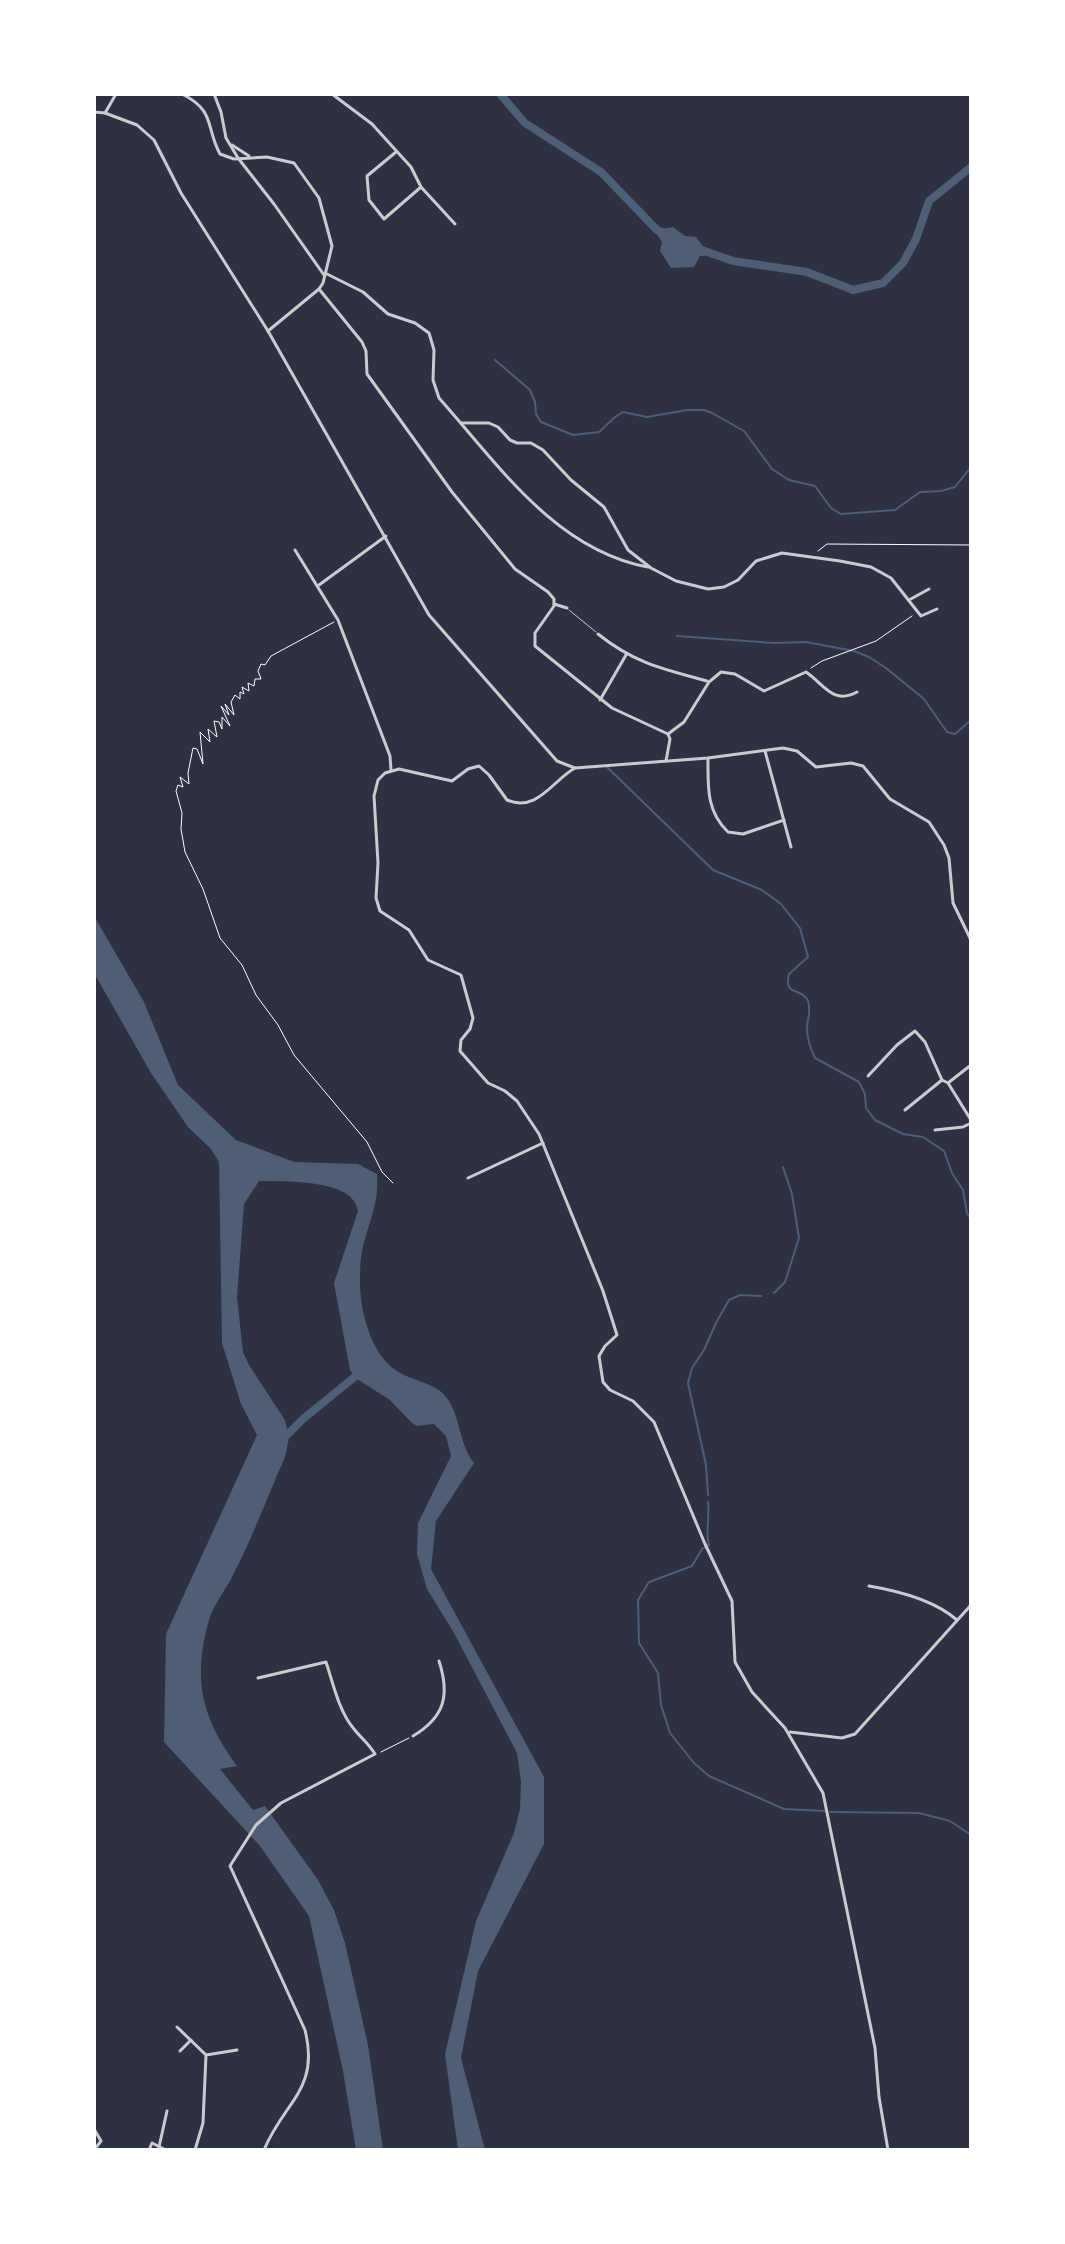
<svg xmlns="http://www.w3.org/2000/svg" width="1065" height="2244" font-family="Figtree,sans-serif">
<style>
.water{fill:#4f5d75}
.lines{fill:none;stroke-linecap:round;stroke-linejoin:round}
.stream{stroke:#4f5d75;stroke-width:2}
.river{stroke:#4f5d75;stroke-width:8}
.path{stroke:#fff;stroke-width:1}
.service{stroke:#caccd0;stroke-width:1}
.minor{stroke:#caccd0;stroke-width:3}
.tertiary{stroke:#caccd0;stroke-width:3}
</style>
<rect width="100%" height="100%" fill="#2d3142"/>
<g class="water">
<path d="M673,227L685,236L696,237L706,251L705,256H700L694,267L671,268L660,251L662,242L657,234L661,229Z"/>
<path d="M94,916L144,1002L178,1085L236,1140L294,1162L358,1164L377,1174C379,1208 368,1221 362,1252C360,1261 360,1272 360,1282C360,1311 371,1355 397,1371C413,1382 438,1382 449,1401C461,1421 459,1443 474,1463L436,1521L431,1569L544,1777V1844L478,1971L461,2058L485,2150H458L445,2054L476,1921L514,1833L520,1809L521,1781L517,1753L454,1633L427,1589L417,1554L418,1523L451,1456L446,1436L434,1424L417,1426L412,1423L390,1400L357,1379L350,1370L334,1283L358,1211C353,1178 285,1182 259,1181L244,1204L237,1297L243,1352L249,1365L285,1420L289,1438L285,1457C268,1495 254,1534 235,1571C228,1587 214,1603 209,1620C192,1680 202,1718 237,1766L220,1769L253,1810L265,1806L318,1880L334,1910L345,1943L368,2045L383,2150H356L343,2071L309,1916L260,1846L164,1742L166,1634L257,1435L241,1404L222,1343L219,1162L211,1149L188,1127L151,1073L94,973Z"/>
</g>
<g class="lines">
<g class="stream">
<path d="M495,360L530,390L535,402L536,414L541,422L573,435L599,432L615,417L623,412L647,417L687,410H704L712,413L744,431L772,469L789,480L815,486L831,508L841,514L895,510L920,492L941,491L955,487L971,467"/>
<path d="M677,636L774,643L806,642L854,651L869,657L886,668L924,699L947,732L955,734L971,720"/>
<path d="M607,767L713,870L762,890L781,904L800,928L808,957L789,974C783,997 802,987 808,1001C811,1010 808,1018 807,1027C807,1038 810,1048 815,1058L859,1082L865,1094L866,1108L875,1120L903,1134L923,1137L944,1151L952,1173L963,1190L967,1213L971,1219"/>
<path d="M774,1293L785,1282L799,1238L792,1194L783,1167"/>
<path d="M708,1495L706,1465L688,1383L692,1368L704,1350L716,1323L729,1300L740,1295L761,1296"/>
<path d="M708,1502C710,1517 705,1532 709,1545L702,1549L692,1566L649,1582L638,1600L639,1643L658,1673L661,1705L670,1733L694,1763L709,1776L784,1809L825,1811"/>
<path d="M830,1812L919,1813L950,1821L971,1835"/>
</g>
<g class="river">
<path d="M500,94L525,123L601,172L657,230L666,234"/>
<path d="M696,248L733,261L807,272L853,290L883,283L903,263L916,239L929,201L971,167"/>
<path d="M282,1440L303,1419L362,1371"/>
</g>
<g class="path">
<path d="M818,551L827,544L971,545"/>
<path d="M334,622L271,656L265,665L261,664L258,671L261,679H255L254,686L248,683L249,691L242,687L244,694L240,692V699L235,695L231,702L234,715L225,704L229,715L221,706L230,726L222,717V729L219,722L214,721L217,737L208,729L210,742L200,732L203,764L197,749L193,748L188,773L189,784L180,777L183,787L178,785L176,791L182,813L181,829L185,852L203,889L220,938L242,965L256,995L278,1025L294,1055L367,1142L382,1172L393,1183"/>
<path d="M811,668L822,661L876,641L912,616"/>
<path d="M381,1752L409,1738"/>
</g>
<path class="service" d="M569,610L596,632"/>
<g class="minor">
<path d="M182,94C216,111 205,126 220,154L234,159L267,157L294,163L319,198L332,246L323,283L319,289L268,331"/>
<path d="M214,94L221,112L226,138L238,158L274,204L324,275"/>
<path d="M332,94L372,124L411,167L421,187L455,224"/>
<path d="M105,113L116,94"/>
<path d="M232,145L249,156"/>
<path d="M396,152L367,176L369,200L384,219L421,187"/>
<path d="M325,273L363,292L388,314L415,323L429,333L434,350L433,380L439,398C497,463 555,550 648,567"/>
<path d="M319,289L362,342L366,351L367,374L452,492L515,569L548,592L554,599V606L535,633V646L612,708L668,734L670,739L666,761"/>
<path d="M461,423H489L498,427L510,440L517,443H531L543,450L571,480L604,507L628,550L651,568L676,581L708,589L724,587L738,580L756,561L782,553L840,561L871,567L891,578L921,616L937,609"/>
<path d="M295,550L338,620L390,756L391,770"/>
<path d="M319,585L386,536"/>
<path d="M909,600L929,589"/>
<path d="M554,604L567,608"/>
<path d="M598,634C634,663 663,669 707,681"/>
<path d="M600,700L626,655"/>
<path d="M668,734L684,722L709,682L721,672L735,674L764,691L806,672C825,685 833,705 857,692"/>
<path d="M765,751L791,847"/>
<path d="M708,758C708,786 706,811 728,832L743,834L784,820"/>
<path d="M575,768C553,780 537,813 507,800L489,775L479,766L468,769L452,781L399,769L385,773L378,780L374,796L378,863L376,898L380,911L409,930L428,960L461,975L473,1018L470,1029L461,1040L460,1051L488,1083L505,1091L517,1101L539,1134L603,1291L617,1335L605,1346L599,1356L603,1382L610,1390L633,1401L654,1422L705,1544L732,1601L735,1662L752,1692L785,1728L823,1793L875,2048L879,2097L888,2150"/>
<path d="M868,1076L897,1045L915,1031L925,1042L942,1080L948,1083L971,1065"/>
<path d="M948,1083L971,1120"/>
<path d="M905,1110L942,1080"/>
<path d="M935,1130L963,1127L971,1123"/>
<path d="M468,1178L543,1143"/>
<path d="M869,1586C899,1591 934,1600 957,1620"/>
<path d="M258,1678L326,1662C333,1683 339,1712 354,1729C361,1738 369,1744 375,1754L281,1803L256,1825L230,1866L305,2030C320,2090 284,2101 264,2150"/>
<path d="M790,1732L842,1738L855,1734L971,1605"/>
<path d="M413,1736C445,1717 450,1695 439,1661"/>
<path d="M177,2027L206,2055"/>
<path d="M180,2051L191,2040"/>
<path d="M94,2129L101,2141L94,2150"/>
<path d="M159,2147L167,2111"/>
<path d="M149,2150L152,2143L166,2150"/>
<path d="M195,2150L203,2123L206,2055L237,2050"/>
</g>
<path class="tertiary" d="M94,112L105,113L137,125L154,140L181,193L268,331L429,615L557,761L575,768L708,758L783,748L797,751L816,767L851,763L863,766L890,799L929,822L944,845L949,858L953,903L971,940"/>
</g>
<rect width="1065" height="2244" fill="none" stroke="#ffffff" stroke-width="192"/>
</svg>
